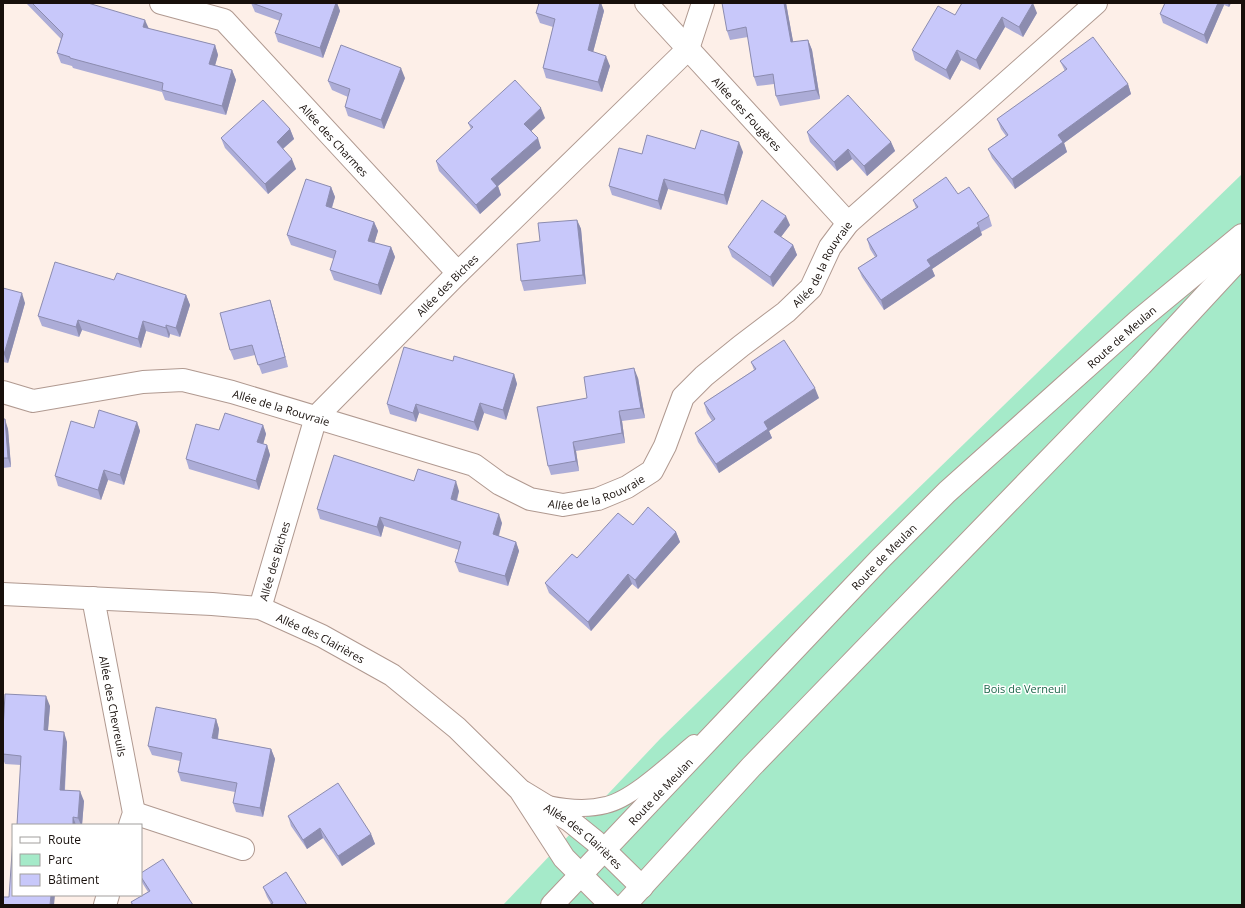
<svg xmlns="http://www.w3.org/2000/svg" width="1245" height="908" font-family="'Open Sans',sans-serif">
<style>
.green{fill:#a5eac9}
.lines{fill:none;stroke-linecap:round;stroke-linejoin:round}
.service-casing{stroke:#b09990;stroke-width:18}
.minor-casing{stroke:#b09990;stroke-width:24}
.secondary-casing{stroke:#b09990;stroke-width:24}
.service{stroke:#fff;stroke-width:16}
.minor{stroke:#fff;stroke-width:22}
.secondary{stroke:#fff;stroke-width:22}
.wall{fill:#acacd7}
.shaded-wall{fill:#8c8caf}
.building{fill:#c8c8fa;stroke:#8c8caf}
.labels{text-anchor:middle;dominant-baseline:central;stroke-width:3;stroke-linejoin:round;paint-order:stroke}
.street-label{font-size:11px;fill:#170f0b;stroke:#fff}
.park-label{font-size:11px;fill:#1b6649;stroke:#fff}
</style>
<rect width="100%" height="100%" fill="#fdefe8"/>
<path class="green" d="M1242,174V905H503L660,739Z"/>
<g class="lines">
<g class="service-casing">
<path id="service" d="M548,804C567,808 587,810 606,805C633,799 672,761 694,743"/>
</g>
<g class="minor-casing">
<g id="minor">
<path id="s1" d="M161,3L224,20L458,273"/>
<path id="s2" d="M646,3L848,223"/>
<path id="s3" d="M3,392L33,401L143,382L183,380L232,392L474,465L500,484L530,499L563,505L598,499L627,487L652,471L665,446L683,397L704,376L741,346L786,312L811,288L830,247L848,223L1096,3"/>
<path id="s4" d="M3,594L212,604L260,608L322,636L392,675L457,728L520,790L564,858L611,905"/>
<path id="s5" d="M93,598L134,813L130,825"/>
<path id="s6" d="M260,608L316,417L458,273L688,49L703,3"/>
<path id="s7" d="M523,792L569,820L595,841L642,887"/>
<path d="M134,813L243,849"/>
<path d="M105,905L108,895"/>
</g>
</g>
<g class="secondary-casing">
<g id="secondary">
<path id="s8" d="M552,905L880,559L947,492L1138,321L1242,235"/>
<path d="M625,905L751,767L1141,365L1242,256"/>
</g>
</g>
<use href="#service" class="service"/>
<use href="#minor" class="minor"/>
<use href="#secondary" class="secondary"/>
</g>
<g class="wall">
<path d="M26,3H88L149,29L215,45L218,55L215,65L232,70L236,80L226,115L165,100L162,92L73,68L72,66L61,63L57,53L61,39Z"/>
<path d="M251,3H337L340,11L323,58L278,42L275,33L280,21L255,12Z"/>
<path d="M539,3H601L604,11L593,52L610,66L602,92L546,78L543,68L553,27L540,23L536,13Z"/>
<path d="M786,3L793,42L808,40L812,50L820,99L780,106L776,96L774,84L757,86L754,77L748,37L730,40L727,31Z"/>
<path d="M1165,3H1231L1229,7L1224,5L1207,44L1163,23L1160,14Z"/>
<path d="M1037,13L1023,37L1005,27L980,70L961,60L950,80L915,60L912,50L955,15Z"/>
<path d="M1060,61L1128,84L1131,94L1064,143L1067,152L1015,189L992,158L988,149L1006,136L1001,129L997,119L1065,71Z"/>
<path d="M405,78L384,129L348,116L345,107L348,97L332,90L328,81Z"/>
<path d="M545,118L531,131L541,148L498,186L501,195L480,214L439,171L436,161L471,129L468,123Z"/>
<path d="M290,129L294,139L283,149L296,169L268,194L225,148L221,138Z"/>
<path d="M807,132L891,142L895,151L867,176L852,159L837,171L810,142Z"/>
<path d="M695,149L743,152L727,205L668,189L661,210L612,195L609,186L642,154Z"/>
<path d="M331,187L335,197L332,208L374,222L378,231L374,243L391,247L395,257L381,295L334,280L330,270L334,259L291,245L287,235Z"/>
<path d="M958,194L989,216L992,226L981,232L982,235L932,269L935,276L884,310L862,277L858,268L875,257L870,249L867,239L916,208L913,200Z"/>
<path d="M577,220L581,229L586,284L524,291L521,281L540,241Z"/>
<path d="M790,225L781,237L793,245L797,255L773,287L732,257L728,247Z"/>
<path d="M114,280L186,295L190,305L180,337L170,334L169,338L146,331L141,348L82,330L79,337L42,326L38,316Z"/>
<path d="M3,288L25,303L8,363L3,362Z"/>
<path d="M270,300L273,310L288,367L262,374L255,355L234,360L230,350Z"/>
<path d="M453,361L514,374L517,384L506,420L484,413L478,431L419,413L416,422L390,414L387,404Z"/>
<path d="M751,362L819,398L769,431L772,438L719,473L698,442L695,433L712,421L707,413L704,403L754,370Z"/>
<path d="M638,378L645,418L622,421L625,443L576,451L579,471L551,475L548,466L587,398Z"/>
<path d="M3,419L8,429L11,467L3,468Z"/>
<path d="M137,422L140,431L124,485L108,480L101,500L58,486L55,476L94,428Z"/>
<path d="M263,425L266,434L263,444L267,445L270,455L259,490L189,469L186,459L219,430Z"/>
<path d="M414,481L459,491L457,501L502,523L499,536L516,542L519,551L508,586L459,572L455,562L459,550L384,526L381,537L320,519L317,509Z"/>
<path d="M633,525L676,532L680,542L638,589L632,584L591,631L549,593L545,583L577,558Z"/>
<path d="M50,706L48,731L67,742L65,790L84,801L82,825H17L21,765L5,764L3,759V730Z"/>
<path d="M216,719L219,729L218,739L271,749L275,759L263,817L236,812L233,803L235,792L181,781L178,772L180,761L152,755L148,746Z"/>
<path d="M288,816L371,834L375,844L342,866L323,838L307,849L291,826Z"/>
<path d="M141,873L193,905H132L131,902L148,892L143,884L141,880Z"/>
<path d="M263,887L307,905L271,904L267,897Z"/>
</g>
<g class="shaded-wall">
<path d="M336,3H337L340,11L323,58L320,48Z"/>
<path d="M600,3H601L604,11L591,60L588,50Z"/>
<path d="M784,3H786L795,52L791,42Z"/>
<path d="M1033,3L1037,13L1023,37L1019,27Z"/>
<path d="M1218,3H1223L1224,5L1207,44L1204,35Z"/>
<path d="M1228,3H1231L1229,7Z"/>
<path d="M1002,17L1005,27L980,70L976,60Z"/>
<path d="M145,20L149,29L143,27Z"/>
<path d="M808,40L812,50L820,99L816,90Z"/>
<path d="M215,45L218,55L213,73L209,64Z"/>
<path d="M957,50L961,60L950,80L946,70Z"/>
<path d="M606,56L610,66L602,92L598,82Z"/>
<path d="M401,68L405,78L384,129L381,120Z"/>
<path d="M232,70L236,80L226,115L222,106Z"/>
<path d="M1128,84L1131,94L1064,143L1067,152L1015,189L1012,179L1058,135Z"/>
<path d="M541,108L545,118L528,134L524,124Z"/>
<path d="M290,129L294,139L280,151L277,142Z"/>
<path d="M538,138L541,148L498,186L501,195L480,214L476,205L491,179Z"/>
<path d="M739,142L743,152L727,205L724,195Z"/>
<path d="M891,142L895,151L867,176L864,166Z"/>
<path d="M848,149L852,159L837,171L834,162Z"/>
<path d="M292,159L296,169L268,194L265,184Z"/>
<path d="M664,179L668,189L661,210L658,201Z"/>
<path d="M331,187L335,197L329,216L326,206Z"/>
<path d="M786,216L790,225L777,242L774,232Z"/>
<path d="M577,220L581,229L586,284L583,275Z"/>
<path d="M374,222L378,231L372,251L368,241Z"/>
<path d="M979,226L982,235L932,269L935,276L884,310L881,300L927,260Z"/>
<path d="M793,245L797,255L773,287L770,277Z"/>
<path d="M391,247L395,257L381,295L378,285Z"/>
<path d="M22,293L25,303L8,363L4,354Z"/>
<path d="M186,295L190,305L180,337L176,328Z"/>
<path d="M270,300L273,310L288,367L285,357Z"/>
<path d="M78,320L82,330L79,337L76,327Z"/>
<path d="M143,321L146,331L141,348L138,339Z"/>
<path d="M166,325L170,334L169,338L166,328Z"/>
<path d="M634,368L638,378L645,418L641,408Z"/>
<path d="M514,374L517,384L506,420L503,410Z"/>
<path d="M815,388L819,398L769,431L772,438L719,473L716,464L764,422Z"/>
<path d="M480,403L484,413L478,431L474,422Z"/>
<path d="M416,404L419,413L416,422L413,413Z"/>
<path d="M619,411L622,421L625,443L622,433Z"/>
<path d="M5,419L8,429L11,467L8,458Z"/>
<path d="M137,422L140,431L124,485L120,475Z"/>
<path d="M263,425L266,434L261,452L257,442Z"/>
<path d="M573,442L576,451L579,471L576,461Z"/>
<path d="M267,445L270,455L259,490L256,481Z"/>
<path d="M104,470L108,480L101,500L98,490Z"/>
<path d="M456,481L459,491L454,509L451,499Z"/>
<path d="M499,514L502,523L496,544L493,534Z"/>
<path d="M380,517L384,526L381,537L377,527Z"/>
<path d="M676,532L680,542L638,589L635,580Z"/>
<path d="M516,542L519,551L508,586L505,576Z"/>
<path d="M628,574L632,584L591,631L588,622Z"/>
<path d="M46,696L50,706L47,740L44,730Z"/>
<path d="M216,719L219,729L216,748L212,738Z"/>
<path d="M64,732L67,742L64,800L60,790Z"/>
<path d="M271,749L275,759L263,817L260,808Z"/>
<path d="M80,791L84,801L82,825H81L78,818Z"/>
<path d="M73,817L76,825H73Z"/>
<path d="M320,828L323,838L307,849L303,840Z"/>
<path d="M371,834L375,844L342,866L338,856Z"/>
<path d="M51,895H55L54,905H50Z"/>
</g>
<g class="building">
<path d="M32,3H88L145,20L143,27L215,45L209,64L232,70L222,106L162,90L163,83L70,58V57L57,53L63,34Z"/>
<path d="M252,3H336L320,48L275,33L282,14Z"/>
<path d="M539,3H600L588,50L606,56L598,82L543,68L555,19L536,13Z"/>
<path d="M722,3H784L791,42L808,40L816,90L776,96L773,74L754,77L746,27L727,31Z"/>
<path d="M962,3H1033L1019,27L1002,17L976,60L957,50L946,70L912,50L938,6L955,15Z"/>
<path d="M1165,3H1218L1204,35L1160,14Z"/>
<path d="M1093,37L1128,84L1058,135L1063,142L1012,179L988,149L1008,135L997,119L1067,69L1060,61Z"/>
<path d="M341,45L401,68L381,120L345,107L350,89L328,81Z"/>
<path d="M515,80L541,108L524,124L538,138L491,179L497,186L476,205L436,161L473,127L468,123Z"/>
<path d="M848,95L891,142L864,166L848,149L834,162L807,132Z"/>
<path d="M263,100L290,129L277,142L292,159L265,184L221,138Z"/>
<path d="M701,130L739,142L724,195L664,179L658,201L609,186L619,148L642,154L647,135L695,149Z"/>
<path d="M946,177L958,194L969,187L989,216L977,223L979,226L927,260L931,266L881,300L858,268L877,256L867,239L918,207L913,200Z"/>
<path d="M306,179L331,187L326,206L374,222L368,241L391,247L378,285L330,270L336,251L287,235Z"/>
<path d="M762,200L786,216L774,232L793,245L770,277L728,247Z"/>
<path d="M577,220L583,275L521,281L517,244L540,241L538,223Z"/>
<path d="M55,262L114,280L117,273L186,295L176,328L166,325V328L143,321L138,339L78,320L76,327L38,316Z"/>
<path d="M3,288L22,293L4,354L3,353Z"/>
<path d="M270,300L285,357L258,365L252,345L230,350L220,313Z"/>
<path d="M784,340L815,388L764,422L768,429L716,464L695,433L715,419L704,403L756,369L751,362Z"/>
<path d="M404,347L453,361L454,356L514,374L503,410L480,403L474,422L416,404L413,413L387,404Z"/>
<path d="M634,368L641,408L619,411L622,433L573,442L576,461L548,466L537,407L587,398L584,377Z"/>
<path d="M99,410L137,422L120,475L104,470L98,490L55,476L71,421L94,428Z"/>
<path d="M225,413L263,425L257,442L267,445L256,481L186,459L196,424L219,430Z"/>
<path d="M3,419H5L8,458H3Z"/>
<path d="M334,455L414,481L418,469L456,481L451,499L499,514L493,534L516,542L505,576L455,562L461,542L380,517L377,527L317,509Z"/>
<path d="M648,507L676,532L635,580L628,574L588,622L545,583L572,554L577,558L618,513L633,525Z"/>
<path d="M5,694L46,696L44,730L64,732L60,790L80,791L78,818L73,817V825H17L21,756L3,754V730Z"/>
<path d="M156,707L216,719L212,738L271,749L260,808L233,803L237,783L178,772L182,753L148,746Z"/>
<path d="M338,783L371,834L338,856L320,828L303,840L288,816Z"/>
<path d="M13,838V895H51L50,905H3V897H9Z"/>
<path d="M163,859L193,905H133L131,902L150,891L141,877V873Z"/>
<path d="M286,872L307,905H269L273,903L263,887Z"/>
</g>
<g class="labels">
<g class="street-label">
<text stroke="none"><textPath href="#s2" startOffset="150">Allée des Fougères</textPath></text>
<text stroke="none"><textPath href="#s1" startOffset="228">Allée des Charmes</textPath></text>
<text stroke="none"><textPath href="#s3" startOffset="957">Allée de la Rouvraie</textPath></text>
<text stroke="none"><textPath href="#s6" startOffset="385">Allée des Biches</textPath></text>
<text stroke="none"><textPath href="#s8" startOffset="805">Route de Meulan</textPath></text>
<text stroke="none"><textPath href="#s3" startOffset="285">Allée de la Rouvraie</textPath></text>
<text stroke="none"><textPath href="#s3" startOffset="621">Allée de la Rouvraie</textPath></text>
<text stroke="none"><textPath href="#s8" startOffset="481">Route de Meulan</textPath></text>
<text stroke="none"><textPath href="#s6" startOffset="49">Allée des Biches</textPath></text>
<text stroke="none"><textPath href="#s4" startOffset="325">Allée des Clairières</textPath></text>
<text stroke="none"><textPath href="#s5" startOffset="110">Allée des Chevreuils</textPath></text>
<text stroke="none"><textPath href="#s8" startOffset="157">Route de Meulan</textPath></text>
<text stroke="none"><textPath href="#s7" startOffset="75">Allée des Clairières</textPath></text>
</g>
<g class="park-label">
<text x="1025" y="688">Bois de Verneuil</text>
</g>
</g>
<rect width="1245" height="908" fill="none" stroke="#170f0b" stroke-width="8"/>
<rect x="12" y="824" width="130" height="72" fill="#ffffff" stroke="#a29f9d"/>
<rect x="20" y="837" width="20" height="6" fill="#ffffff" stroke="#a29f9d"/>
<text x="48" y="844" font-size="12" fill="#170f0b">Route</text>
<rect x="20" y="854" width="20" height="12" fill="#a5eac9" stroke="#a29f9d"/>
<text x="48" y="864" font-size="12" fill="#170f0b">Parc</text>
<rect x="20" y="874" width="20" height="12" fill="#c8c8fa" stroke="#a29f9d"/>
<text x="48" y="884" font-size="12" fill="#170f0b">Bâtiment</text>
</svg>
